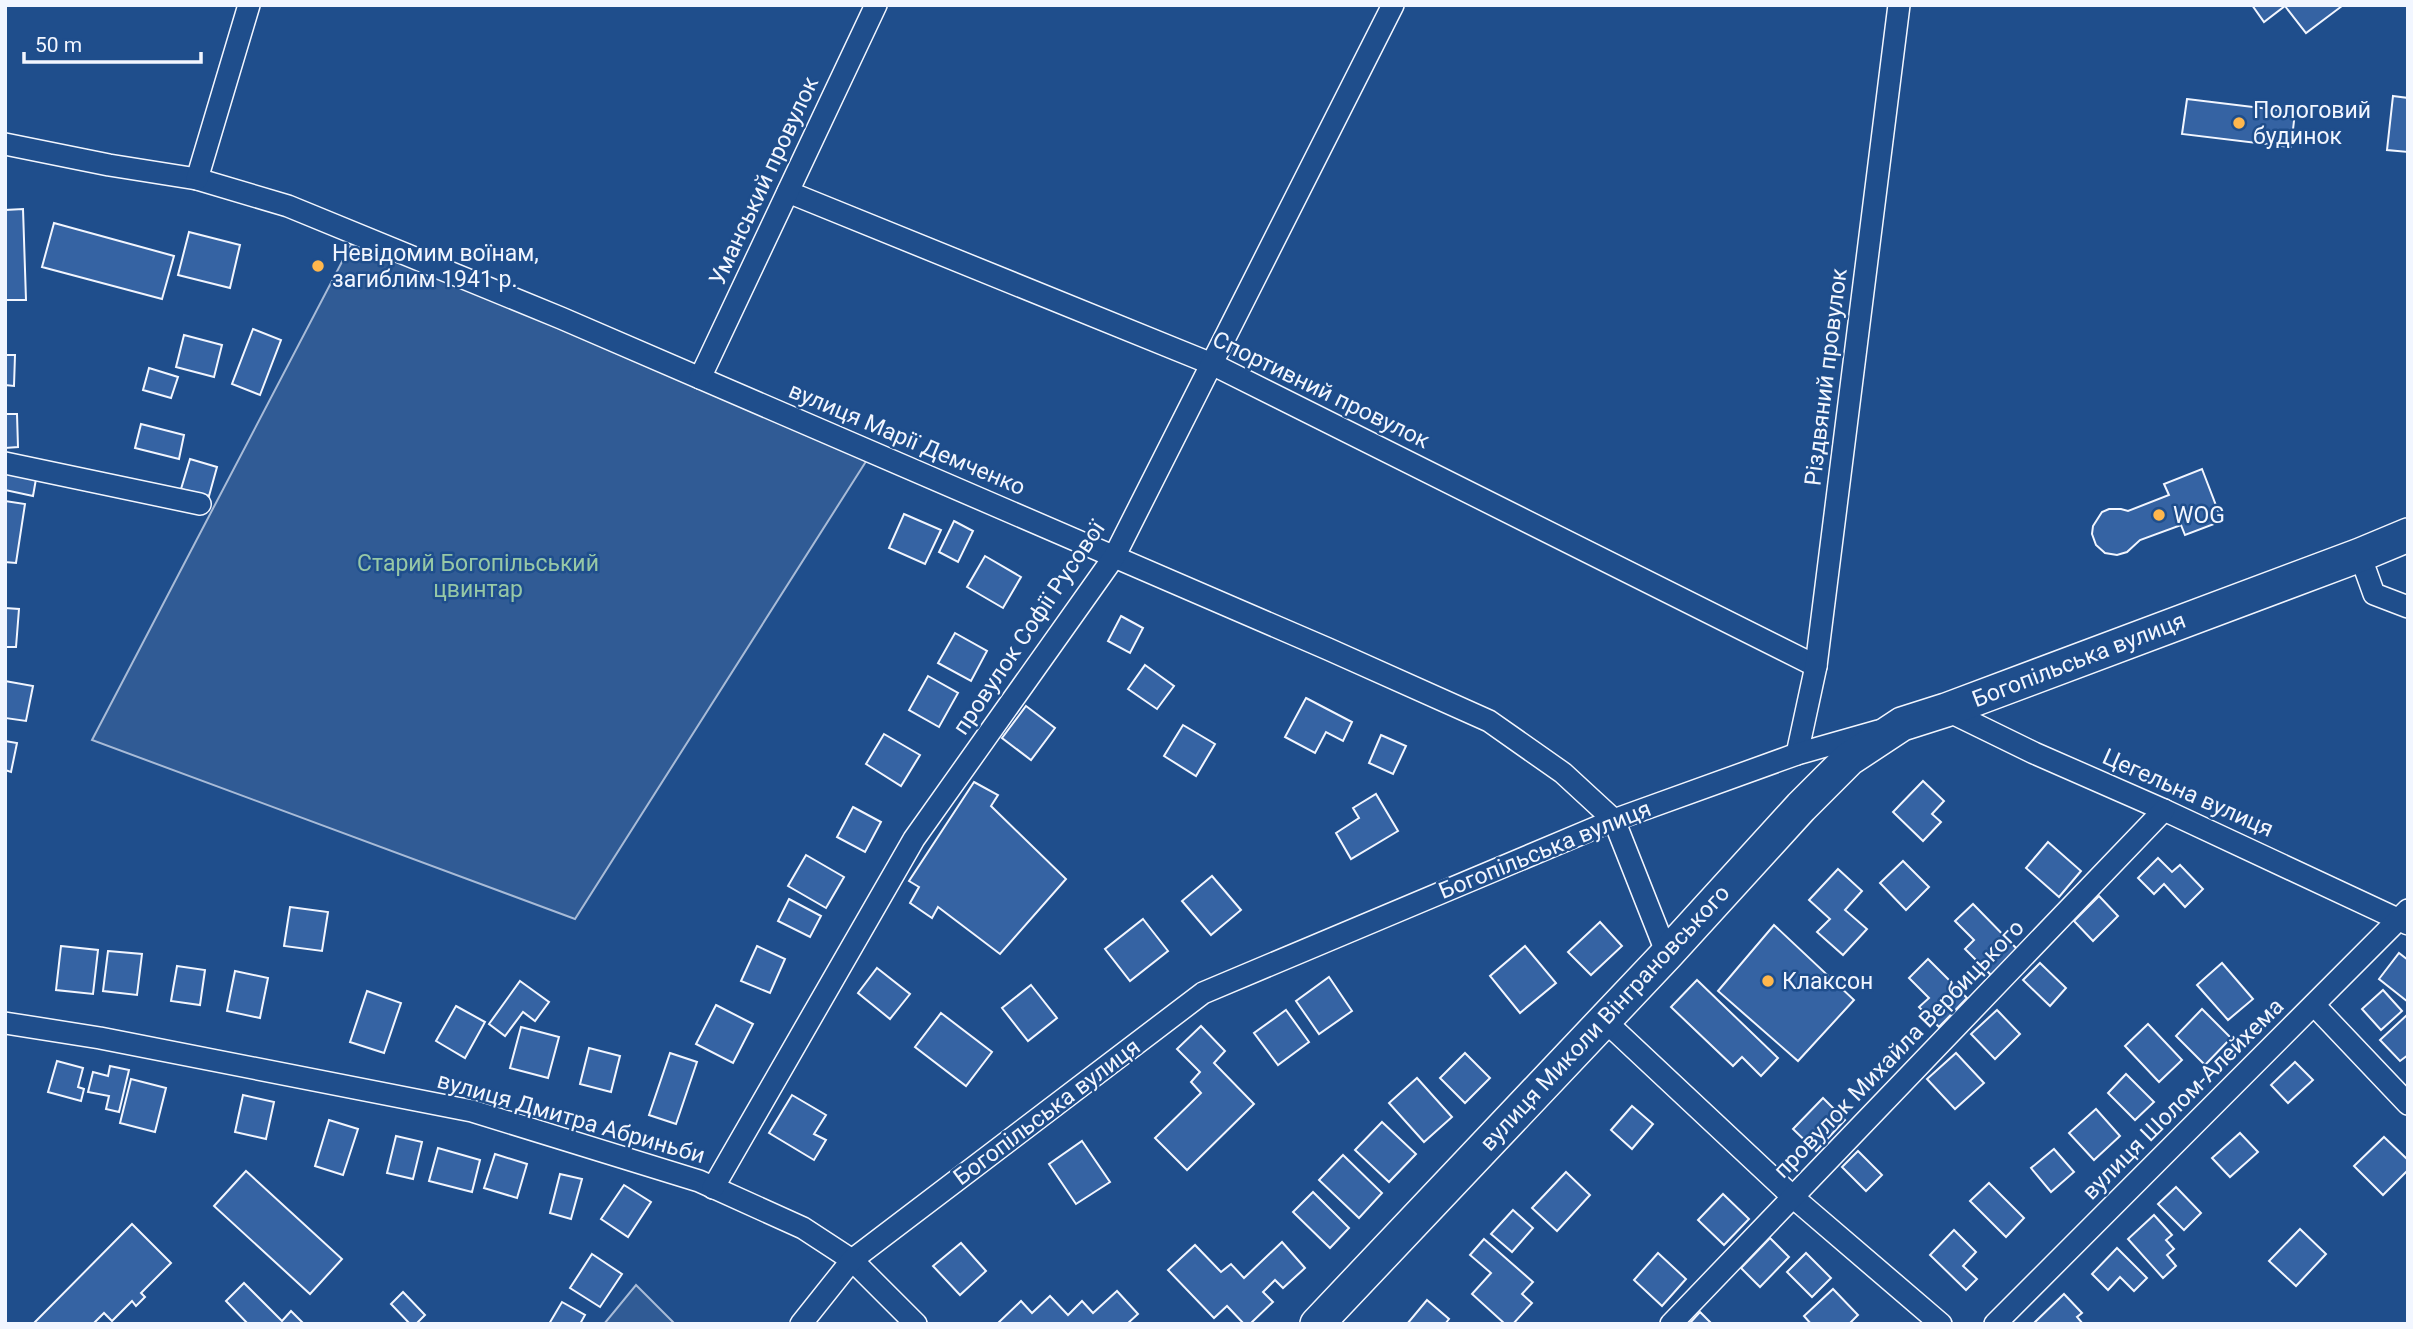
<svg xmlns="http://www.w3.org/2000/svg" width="2413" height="1329" font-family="Roboto,sans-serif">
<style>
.green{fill:#305b95;stroke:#a8bbd7;stroke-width:2}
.building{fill:#3563a3;stroke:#f2f6ff;stroke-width:2}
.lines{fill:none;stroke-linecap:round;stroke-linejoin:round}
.minor-casing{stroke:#f2f6ff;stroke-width:24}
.primary-casing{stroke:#f2f6ff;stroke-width:36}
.minor{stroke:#1f4e8c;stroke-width:21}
.primary{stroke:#1f4e8c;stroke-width:33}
.poi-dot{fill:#ffb74d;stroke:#1f4e8c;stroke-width:2.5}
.labels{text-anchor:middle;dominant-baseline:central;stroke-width:5;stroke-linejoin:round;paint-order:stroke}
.poi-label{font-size:23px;fill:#f2f6ff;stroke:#1f4e8c;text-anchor:start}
.street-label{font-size:23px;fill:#f2f6ff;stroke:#1f4e8c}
.park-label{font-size:23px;fill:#97c8a6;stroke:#1f4e8c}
</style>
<rect width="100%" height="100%" fill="#1f4e8c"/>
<g class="green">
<path d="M356,235L872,452L575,919L92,740Z"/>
<path d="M636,1285L675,1324H604Z"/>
</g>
<g class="building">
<path d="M2252,5H2341L2342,6L2306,33L2285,6L2264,22Z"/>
<path d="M2393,96L2408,98V152L2387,150Z"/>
<path d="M2187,99L2295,112L2291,147L2182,134Z"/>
<path d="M23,209L26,300H5V210Z"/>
<path d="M54,223L174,256L162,299L42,267Z"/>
<path d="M189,232L240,245L230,288L178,275Z"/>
<path d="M253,329L281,340L260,395L232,384Z"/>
<path d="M184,335L222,345L214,377L176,367Z"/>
<path d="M5,355H15L14,386L5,385Z"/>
<path d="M149,368L178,377L171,398L143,390Z"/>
<path d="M5,414H17L18,447L5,448Z"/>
<path d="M141,424L184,435L179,459L135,448Z"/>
<path d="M190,459L217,467L209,496L181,489Z"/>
<path d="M2202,469L2222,521L2185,535L2181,525L2140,540L2127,552L2117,555L2105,553L2096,545L2092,534L2093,526L2102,512L2109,509H2121L2128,511L2169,495L2164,484Z"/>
<path d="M5,473L36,479L33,496L5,490Z"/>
<path d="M5,501L25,504L16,563L5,562Z"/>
<path d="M904,514L941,530L925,564L889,548Z"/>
<path d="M954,521L973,531L958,562L939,552Z"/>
<path d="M985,556L1021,577L1003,608L967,587Z"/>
<path d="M5,608L19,609L16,647H5Z"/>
<path d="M1121,616L1143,628L1130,653L1108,641Z"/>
<path d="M955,633L987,651L971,681L938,663Z"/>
<path d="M1145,665L1174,686L1157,709L1128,689Z"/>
<path d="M928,676L958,693L939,727L909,710Z"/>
<path d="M5,681L33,686L26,721L5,718Z"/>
<path d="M1306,698L1352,722L1343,741L1326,732L1315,753L1285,737Z"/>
<path d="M1026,706L1055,728L1031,760L1002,738Z"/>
<path d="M1183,725L1215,744L1196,776L1164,756Z"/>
<path d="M884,734L920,755L901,786L866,764Z"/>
<path d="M1381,735L1406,746L1393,774L1369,763Z"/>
<path d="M5,741L17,743L11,772L5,770Z"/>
<path d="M1923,781L1944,801L1932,814L1941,822L1923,841L1893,812Z"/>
<path d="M974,782L998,795L991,806L1066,879L1000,954L938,907L932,918L910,903L919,887L909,881Z"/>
<path d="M1376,794L1398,831L1351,859L1336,833L1359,818L1353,808Z"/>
<path d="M853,807L881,822L865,852L837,837Z"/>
<path d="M2048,842L2081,871L2059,897L2026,868Z"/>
<path d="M806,855L844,877L826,908L788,886Z"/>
<path d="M2158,858L2172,872L2180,865L2203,889L2185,907L2164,884L2154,894L2138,878Z"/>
<path d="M1903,861L1929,887L1906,910L1880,883Z"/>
<path d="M1838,869L1862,891L1845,910L1867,929L1843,955L1817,932L1830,919L1809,900Z"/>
<path d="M1212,876L1241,910L1211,935L1182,901Z"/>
<path d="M2099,896L2118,916L2093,941L2074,921Z"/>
<path d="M789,899L821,916L810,937L778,921Z"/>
<path d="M1973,904L2018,950L1992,976L1965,949L1974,940L1955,921Z"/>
<path d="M290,907L328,912L322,951L284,946Z"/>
<path d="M1143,919L1168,951L1130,981L1105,949Z"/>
<path d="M1600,922L1622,946L1591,975L1568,952Z"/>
<path d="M1774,925L1854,1000L1798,1061L1718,991Z"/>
<path d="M61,946L98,950L93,994L56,990Z"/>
<path d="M757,946L785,959L770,993L741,981Z"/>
<path d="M1525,946L1556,983L1520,1013L1490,976Z"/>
<path d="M108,951L142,954L137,995L103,991Z"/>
<path d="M2399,953L2408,960V1002L2379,979Z"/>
<path d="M1928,959L1967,998L1939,1027L1919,1007L1929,998L1909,978Z"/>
<path d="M2040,963L2066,988L2050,1006L2023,980Z"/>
<path d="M2222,963L2253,999L2228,1020L2197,985Z"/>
<path d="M177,966L205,970L200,1005L171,1001Z"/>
<path d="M877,968L910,994L890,1019L858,993Z"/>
<path d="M235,971L268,978L260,1018L227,1011Z"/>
<path d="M1329,977L1352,1011L1319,1034L1296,1001Z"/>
<path d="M1697,980L1778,1058L1761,1076L1742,1057L1733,1066L1671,1007Z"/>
<path d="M520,981L549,1002L535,1021L523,1012L505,1036L489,1024Z"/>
<path d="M1031,985L1057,1018L1028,1041L1002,1008Z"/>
<path d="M2383,990L2402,1011L2381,1030L2362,1009Z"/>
<path d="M367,991L401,1003L384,1053L350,1042Z"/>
<path d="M716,1005L753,1024L733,1063L696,1044Z"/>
<path d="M456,1006L485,1022L465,1058L436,1041Z"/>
<path d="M2202,1009L2231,1038L2205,1065L2176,1036Z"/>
<path d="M1286,1010L1309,1042L1278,1065L1254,1033Z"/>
<path d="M1997,1010L2020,1034L1995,1059L1971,1034Z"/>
<path d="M941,1013L992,1052L966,1086L915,1047Z"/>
<path d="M2408,1014V1055L2400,1061L2380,1040Z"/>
<path d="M2148,1024L2182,1060L2159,1082L2125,1046Z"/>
<path d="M1201,1026L1225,1051L1214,1063L1254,1104L1187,1170L1155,1138L1201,1093L1191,1082L1200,1072L1177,1049Z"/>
<path d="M521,1027L559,1037L548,1078L510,1068Z"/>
<path d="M589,1048L620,1056L611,1092L580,1084Z"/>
<path d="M670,1053L697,1062L676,1124L649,1115Z"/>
<path d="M1465,1053L1490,1078L1465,1103L1440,1078Z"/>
<path d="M1956,1053L1984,1083L1955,1109L1927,1079Z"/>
<path d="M57,1061L83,1068L78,1087L84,1089L81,1101L48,1092Z"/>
<path d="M2295,1062L2313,1080L2288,1103L2271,1085Z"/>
<path d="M110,1066L129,1070L119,1112L106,1109L109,1096L88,1092L93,1072L108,1076Z"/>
<path d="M2126,1074L2154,1102L2135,1120L2108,1093Z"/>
<path d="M1417,1078L1452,1117L1424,1142L1389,1103Z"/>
<path d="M131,1079L166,1088L155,1132L120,1123Z"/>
<path d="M243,1095L274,1102L266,1139L235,1132Z"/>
<path d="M792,1095L826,1115L814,1134L826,1140L814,1160L769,1133Z"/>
<path d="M1823,1098L1845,1120L1816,1151L1793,1129Z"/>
<path d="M1632,1106L1653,1124L1632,1149L1611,1130Z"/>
<path d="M2096,1109L2120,1136L2094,1160L2069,1133Z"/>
<path d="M329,1120L358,1129L343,1175L315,1166Z"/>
<path d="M1382,1122L1416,1154L1389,1182L1355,1150Z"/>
<path d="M2240,1133L2258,1152L2230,1177L2212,1158Z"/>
<path d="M396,1136L422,1142L413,1179L387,1173Z"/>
<path d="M2384,1137L2408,1160V1170L2383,1195L2354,1166Z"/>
<path d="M1082,1141L1110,1182L1076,1204L1049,1164Z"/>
<path d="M438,1148L480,1160L472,1192L429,1181Z"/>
<path d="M2054,1149L2074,1172L2051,1192L2031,1168Z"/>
<path d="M1858,1151L1882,1175L1866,1191L1842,1167Z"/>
<path d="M495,1154L527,1164L517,1198L484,1188Z"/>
<path d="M1343,1155L1382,1193L1359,1218L1319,1180Z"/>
<path d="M246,1171L342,1259L310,1294L214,1206Z"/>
<path d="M1566,1172L1590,1195L1557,1231L1532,1208Z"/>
<path d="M560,1174L582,1179L571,1219L550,1213Z"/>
<path d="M1989,1183L2024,1218L2006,1237L1970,1201Z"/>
<path d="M624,1185L651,1202L628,1237L601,1219Z"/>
<path d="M2176,1187L2201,1213L2184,1230L2158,1204Z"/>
<path d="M1313,1192L1349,1228L1330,1248L1293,1212Z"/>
<path d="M1723,1194L1749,1219L1724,1245L1698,1220Z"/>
<path d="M1513,1210L1533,1228L1512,1252L1491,1234Z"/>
<path d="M2154,1215L2172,1235L2166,1240L2174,1249L2167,1255L2176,1266L2163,1278L2128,1239Z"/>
<path d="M132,1224L171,1263L141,1293L145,1297L136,1306L132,1301L112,1321L104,1313L93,1324H33Z"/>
<path d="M2300,1229L2326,1254L2296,1286L2269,1261Z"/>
<path d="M1954,1230L1976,1252L1963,1266L1977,1279L1966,1290L1930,1255Z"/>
<path d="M1770,1238L1789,1257L1760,1287L1741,1268Z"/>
<path d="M1484,1239L1533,1282L1522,1294L1532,1303L1513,1324H1505L1472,1294L1491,1273L1470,1255Z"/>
<path d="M1282,1242L1305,1268L1283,1288L1275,1280L1263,1292L1273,1302L1250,1324H1244L1227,1306L1214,1318L1168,1270L1195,1245L1221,1272L1231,1264L1244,1278Z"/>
<path d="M961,1243L986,1271L960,1295L933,1266Z"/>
<path d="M2117,1248L2147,1278L2134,1291L2120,1277L2108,1290L2092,1274Z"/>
<path d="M1658,1253L1686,1279L1662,1306L1634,1280Z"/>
<path d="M1806,1253L1831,1278L1812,1297L1787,1272Z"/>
<path d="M592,1254L622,1274L600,1307L570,1288Z"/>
<path d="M244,1283L282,1321L291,1311L304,1324H248L226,1301Z"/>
<path d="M1833,1289L1858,1315L1849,1324H1811L1804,1316Z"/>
<path d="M1117,1291L1138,1314L1127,1324H997L1021,1301L1032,1313L1050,1296L1068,1315L1082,1301L1093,1313Z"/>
<path d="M403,1292L425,1315L416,1324H410L391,1304Z"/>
<path d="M2064,1294L2082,1313L2077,1317L2083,1324H2033Z"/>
<path d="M1427,1300L1449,1319L1445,1324H1407Z"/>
<path d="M562,1302L585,1315L580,1324H549Z"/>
<path d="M1700,1312L1712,1324H1689Z"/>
</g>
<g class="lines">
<g class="minor-casing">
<g id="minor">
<path d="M5,144L109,165L197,179L288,206L561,318L1328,649L1489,721L1563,773L1614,820L1667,954"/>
<path d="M197,179L249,5"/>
<path d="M788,192L1212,364L1816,666"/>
<path d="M700,378L876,5"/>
<path d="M5,463L200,504"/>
<path d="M2360,555L2374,594L2408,607"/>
<path d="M1946,710L2034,753L2164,810L2408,924"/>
<path d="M1797,754L1816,666L1899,5"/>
<path d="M2314,1005L2408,1104"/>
<path d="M1604,1020L1794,1198L1941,1324"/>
<path d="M5,1023L100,1038L472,1111L699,1181L803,1228L852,1260L916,1324"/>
<path d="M713,1188L914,839L1114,557L1393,5"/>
<path d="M801,1324L852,1260L1203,993L1614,820L1797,754L1878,731"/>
<path d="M1671,1324L2164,810"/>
<path d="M1995,1324L2408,910"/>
</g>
</g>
<g class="primary-casing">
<path id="primary" d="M1317,1324L1667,954L1801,807L1849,759L1902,724L1946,710L2360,555L2408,535"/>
</g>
<use href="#minor" class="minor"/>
<use href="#primary" class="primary"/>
</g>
<g class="poi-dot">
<circle cx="2239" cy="123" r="7"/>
<circle cx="318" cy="266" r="7"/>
<circle cx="2159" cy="515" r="7"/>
<circle cx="1768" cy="981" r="7"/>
</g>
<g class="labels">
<g class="poi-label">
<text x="2253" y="110">Пологовий<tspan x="2253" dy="26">будинок</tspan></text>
<text x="332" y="253">Невідомим воїнам,<tspan x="332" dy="26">загиблим 1941 р.</tspan></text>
<text x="2173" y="515">WOG</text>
<text x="1782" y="981">Клаксон</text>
</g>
<g class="street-label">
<text transform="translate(764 181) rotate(-65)">Уманський провулок</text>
<text transform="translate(1826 377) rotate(-83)">Різдвяний провулок</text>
<text transform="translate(1321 390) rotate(26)">Спортивний провулок</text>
<text transform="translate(907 439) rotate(23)">вулиця Марії Демченко</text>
<text transform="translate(1029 628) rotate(-56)">провулок Софії Русової</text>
<text transform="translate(2079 660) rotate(-21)">Богопільська вулиця</text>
<text transform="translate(2188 793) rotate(24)">Цегельна вулиця</text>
<text transform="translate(1545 850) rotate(-22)">Богопільська вулиця</text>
<text transform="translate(1605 1018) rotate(-47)">вулиця Миколи Вінграновського</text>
<text transform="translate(1899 1049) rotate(-46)">провулок Михайла Вербицького</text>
<text transform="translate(2183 1099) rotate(-45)">вулиця Шолом-Алейхема</text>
<text transform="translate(1047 1112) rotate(-37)">Богопільська вулиця</text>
<text transform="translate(571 1118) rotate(16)">вулиця Дмитра Абриньби</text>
</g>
<g class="park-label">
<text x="478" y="563">Старий Богопільський<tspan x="478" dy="26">цвинтар</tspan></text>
</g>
</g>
<rect width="2413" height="1329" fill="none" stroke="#f2f6ff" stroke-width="14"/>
<path d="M24 52v10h177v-10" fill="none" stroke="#f2f6ff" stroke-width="3.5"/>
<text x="35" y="52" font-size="21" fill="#f2f6ff" stroke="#1f4e8c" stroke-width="5" paint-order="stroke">50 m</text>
</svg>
